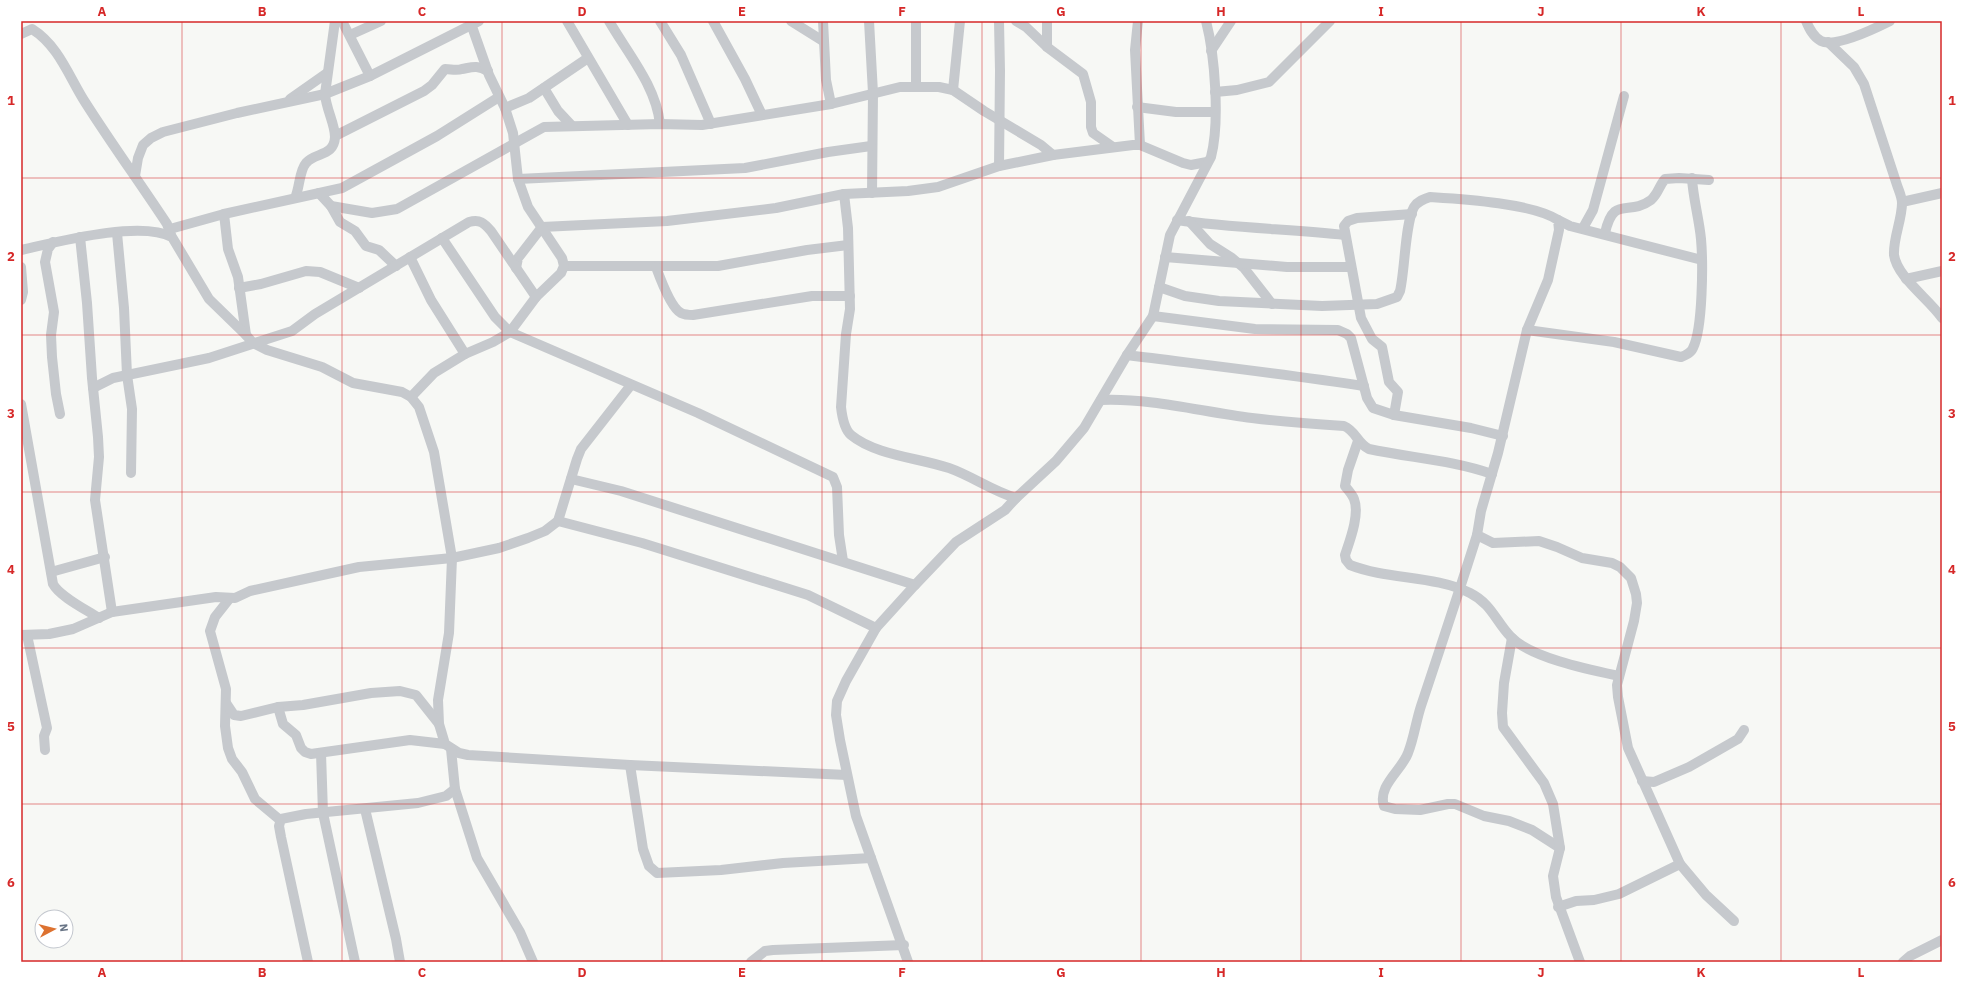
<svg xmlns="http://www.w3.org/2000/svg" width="1963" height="983" font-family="'IBM Plex Sans',sans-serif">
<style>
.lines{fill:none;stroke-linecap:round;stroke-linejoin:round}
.minor{stroke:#c6c9cd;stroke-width:10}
.grid{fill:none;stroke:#d62828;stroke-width:1;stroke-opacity:0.55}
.neatline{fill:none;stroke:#d62828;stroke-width:1.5}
.grid-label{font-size:13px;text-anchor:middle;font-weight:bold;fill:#d62828}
</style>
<rect width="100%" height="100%" fill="#f7f8f5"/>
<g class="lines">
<g class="minor">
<path d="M342,21L370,76"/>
<path d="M567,21L628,125"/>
<path d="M609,21C628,54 656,86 660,124"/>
<path d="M660,21L681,55L711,124"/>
<path d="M713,21L745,79L762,115"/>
<path d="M791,21L823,41"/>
<path d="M823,21L826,80L831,104"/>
<path d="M869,21L873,93L872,193"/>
<path d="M916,21V87"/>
<path d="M1016,21L1026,27L1047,47L1083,74L1091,102V127L1093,133L1113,147"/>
<path d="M1138,21L1135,50L1140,145"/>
<path d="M1806,21C1809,28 1813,37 1821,41C1835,48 1876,28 1890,21"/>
<path d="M21,34L32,29C59,46 69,77 85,102C111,143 140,183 167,224L171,235"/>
<path d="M350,35L381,21"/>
<path d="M1828,42L1854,67L1864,84L1897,185C1899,191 1902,197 1902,203C1902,220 1893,238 1894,255C1897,277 1929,299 1942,318"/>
<path d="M1047,47V21"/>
<path d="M1211,51L1231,21"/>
<path d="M544,88L558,111L572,126"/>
<path d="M953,90L960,21"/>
<path d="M1215,92L1237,90L1269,82L1330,21"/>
<path d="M290,99L327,73"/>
<path d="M1137,107L1176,112H1215"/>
<path d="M505,108L529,98L588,58"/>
<path d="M335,136L424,91L432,85L445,69C451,69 456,71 462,69C473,67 477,65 488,71"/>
<path d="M999,166L1000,71L999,21"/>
<path d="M135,176L138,158L143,145L151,138L163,132L237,113L325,94L370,76L479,21"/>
<path d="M518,179L745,168L828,152L871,146"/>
<path d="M319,193L331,206L340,222L355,231L366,246L379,250L396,266"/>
<path d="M844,194L848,228L850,309L846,334L841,407C842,416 844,429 851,435C875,455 919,458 949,468C972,476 992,491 1016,498"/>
<path d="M295,198C300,187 299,171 306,163C315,152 334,157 335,137C335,124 326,109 325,94L335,21"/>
<path d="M1902,202L1942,193"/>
<path d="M331,206L372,213L397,209L544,127L660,124L702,125L831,104L900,87H939L953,90L984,111L1041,145L1053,155"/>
<path d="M224,214L228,249L238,277L246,335"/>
<path d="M1177,220C1232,228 1289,229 1345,235"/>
<path d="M1558,220L1570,226L1702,260"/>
<path d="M1189,221L1210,244L1232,258L1244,268L1272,304"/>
<path d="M1583,228L1593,210L1624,96"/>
<path d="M170,229L224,214L342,188L437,136L499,97"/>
<path d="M117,233L124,308L127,375L132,409L131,473"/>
<path d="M1605,233C1614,194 1628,217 1651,200C1658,194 1659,186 1665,179L1679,178L1709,180"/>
<path d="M80,237L87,303L92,378L98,437L99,457L95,500L112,612"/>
<path d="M442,238L495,317L510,332L698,413L833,477L837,487L839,535L843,561"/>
<path d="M53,242L48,249L45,262L54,312L51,335L52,357L56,394L60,414"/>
<path d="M21,250C57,242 140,220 172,237L209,299L246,335L253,343L267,350L322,367L353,383L402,392L411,397L419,407L434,452L452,558L449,633L438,700L439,724L445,744L459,753L468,755L630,765L847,775"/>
<path d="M410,257L431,300L465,354"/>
<path d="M1165,257L1287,267H1350"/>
<path d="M564,266H718L807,250L848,245"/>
<path d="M21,267L23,292L21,300"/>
<path d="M656,267C660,278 671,308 681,313C685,315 689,315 693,315L812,296H850"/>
<path d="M516,268L518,258L542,227L667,221L776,208L844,194L908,191L938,187L999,166L1053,155L1133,145H1140L1183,163L1191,165L1207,162"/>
<path d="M1906,279L1942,271"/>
<path d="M1159,287L1185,296L1219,301L1322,306L1377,304L1397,297L1400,291C1405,270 1405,223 1414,207C1418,201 1424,199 1430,197C1461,199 1532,203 1558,220L1559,230L1548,280L1527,330L1498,453L1481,511L1477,535L1493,543L1539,541L1557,547L1582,558L1612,563L1620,567L1631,578L1636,594L1637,603L1634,621L1617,685L1618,697L1628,748L1680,864L1706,895L1734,921"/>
<path d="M239,288L261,284L306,271L320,272L359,288"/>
<path d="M1153,316L1255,329L1338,330L1347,334L1351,338L1367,398L1373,408L1394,415L1471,428L1503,436"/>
<path d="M1527,330L1614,342L1681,357C1686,355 1691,353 1693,348C1703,328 1703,262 1701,239C1699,218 1693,198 1692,178"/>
<path d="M1127,355C1206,365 1285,374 1364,386"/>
<path d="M93,388L113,378L209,358L292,331L315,314L469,222C480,219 484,223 491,231L536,297"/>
<path d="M411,397L434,373L465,354L493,342L510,332L536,297L561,273L564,266L562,258L528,207L518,179L513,133L505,108L489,75L470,21"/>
<path d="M1101,400C1153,398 1202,412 1252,418C1283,422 1313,424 1344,426C1356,431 1357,443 1369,449C1411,458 1452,460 1492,474"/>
<path d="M21,404L53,584C60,597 87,610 99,618"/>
<path d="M1394,415L1398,392L1389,382L1382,347L1372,339L1361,318L1344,226L1348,221L1357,218L1412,214"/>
<path d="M1358,441L1348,470L1345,486C1348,490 1352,494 1354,499C1360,514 1350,540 1345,555L1346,560L1350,565C1388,580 1434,575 1470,593C1492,604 1496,622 1511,637C1531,658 1591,670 1619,676"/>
<path d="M571,479L621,491L915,585"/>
<path d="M558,521L642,543L808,595L876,628"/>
<path d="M1477,535C1459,592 1440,649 1421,706C1416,721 1414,738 1408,753C1402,770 1377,786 1384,806L1395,809L1420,810L1448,804H1455L1484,816L1509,821L1532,830L1560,848"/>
<path d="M51,572L105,557"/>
<path d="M230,598L215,617L210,631L226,689L225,726L228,748L232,759L242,772L255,799L280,820"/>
<path d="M21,635L49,634L73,629L112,612L216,597L235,598L250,591L359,567L452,558L499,548L528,538L545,531L558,521L577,459L581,449L631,385"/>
<path d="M27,635L47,728L44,736L45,750"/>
<path d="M1512,638L1504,683L1502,713L1503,727L1544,783L1553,804L1560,848L1553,876L1556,897L1580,962"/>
<path d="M226,703L234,715L241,716L278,707L303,705L371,693L400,691L416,695L439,724"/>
<path d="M278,707L283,724L296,735L301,748L305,752L311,754L410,740L445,744"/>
<path d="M451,749L455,789L477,858L520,932L533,962"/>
<path d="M321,753L323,813L355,962"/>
<path d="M630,765L643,849L649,866L657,873L721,870L783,863L871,858"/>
<path d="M1642,781L1654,782L1689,767L1738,739L1744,730"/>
<path d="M365,809L396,939L400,962"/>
<path d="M1558,907L1576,901L1594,900L1619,894L1680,864"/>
<path d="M308,962L281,837L279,826L281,819L306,814L418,803L446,796L455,789"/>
<path d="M751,962L765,951L773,950L904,945"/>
<path d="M908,962L856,816L840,740L836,715L837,701L846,681L876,628L915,585L956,542L1005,510L1016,498L1056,461L1084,428L1127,355L1153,316L1170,235L1211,157C1220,122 1215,56 1206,21"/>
<path d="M1903,962L1910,956L1942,940"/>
</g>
</g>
<path class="grid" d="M182,21V962M342,21V962M502,21V962M662,21V962M822,21V962M982,21V962M1141,21V962M1301,21V962M1461,21V962M1621,21V962M1781,21V962M21,178H1942M21,335H1942M21,492H1942M21,648H1942M21,804H1942"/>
<rect width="1963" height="983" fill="none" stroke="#ffffff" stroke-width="44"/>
<g transform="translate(54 929) rotate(83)"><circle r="19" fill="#ffffff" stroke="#c3c7ce"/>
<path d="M0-3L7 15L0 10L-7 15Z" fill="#dd7230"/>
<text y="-6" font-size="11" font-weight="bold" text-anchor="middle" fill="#687485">N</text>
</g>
<rect x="22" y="22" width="1919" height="939" class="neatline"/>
<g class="grid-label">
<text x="102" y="16">A</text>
<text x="262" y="16">B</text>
<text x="422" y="16">C</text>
<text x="582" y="16">D</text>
<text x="742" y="16">E</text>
<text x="902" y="16">F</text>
<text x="1061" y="16">G</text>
<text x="1221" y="16">H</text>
<text x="1381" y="16">I</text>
<text x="1541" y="16">J</text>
<text x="1701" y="16">K</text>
<text x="1861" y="16">L</text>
<text x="11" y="105">1</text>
<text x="1952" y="105">1</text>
<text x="11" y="261">2</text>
<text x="1952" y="261">2</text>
<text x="11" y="418">3</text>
<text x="1952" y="418">3</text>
<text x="11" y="574">4</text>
<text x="1952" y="574">4</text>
<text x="11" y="731">5</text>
<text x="1952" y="731">5</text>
<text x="11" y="887">6</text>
<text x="1952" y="887">6</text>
<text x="102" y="977">A</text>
<text x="262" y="977">B</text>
<text x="422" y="977">C</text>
<text x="582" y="977">D</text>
<text x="742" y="977">E</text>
<text x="902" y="977">F</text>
<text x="1061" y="977">G</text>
<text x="1221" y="977">H</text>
<text x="1381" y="977">I</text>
<text x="1541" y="977">J</text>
<text x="1701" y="977">K</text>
<text x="1861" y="977">L</text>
</g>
</svg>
